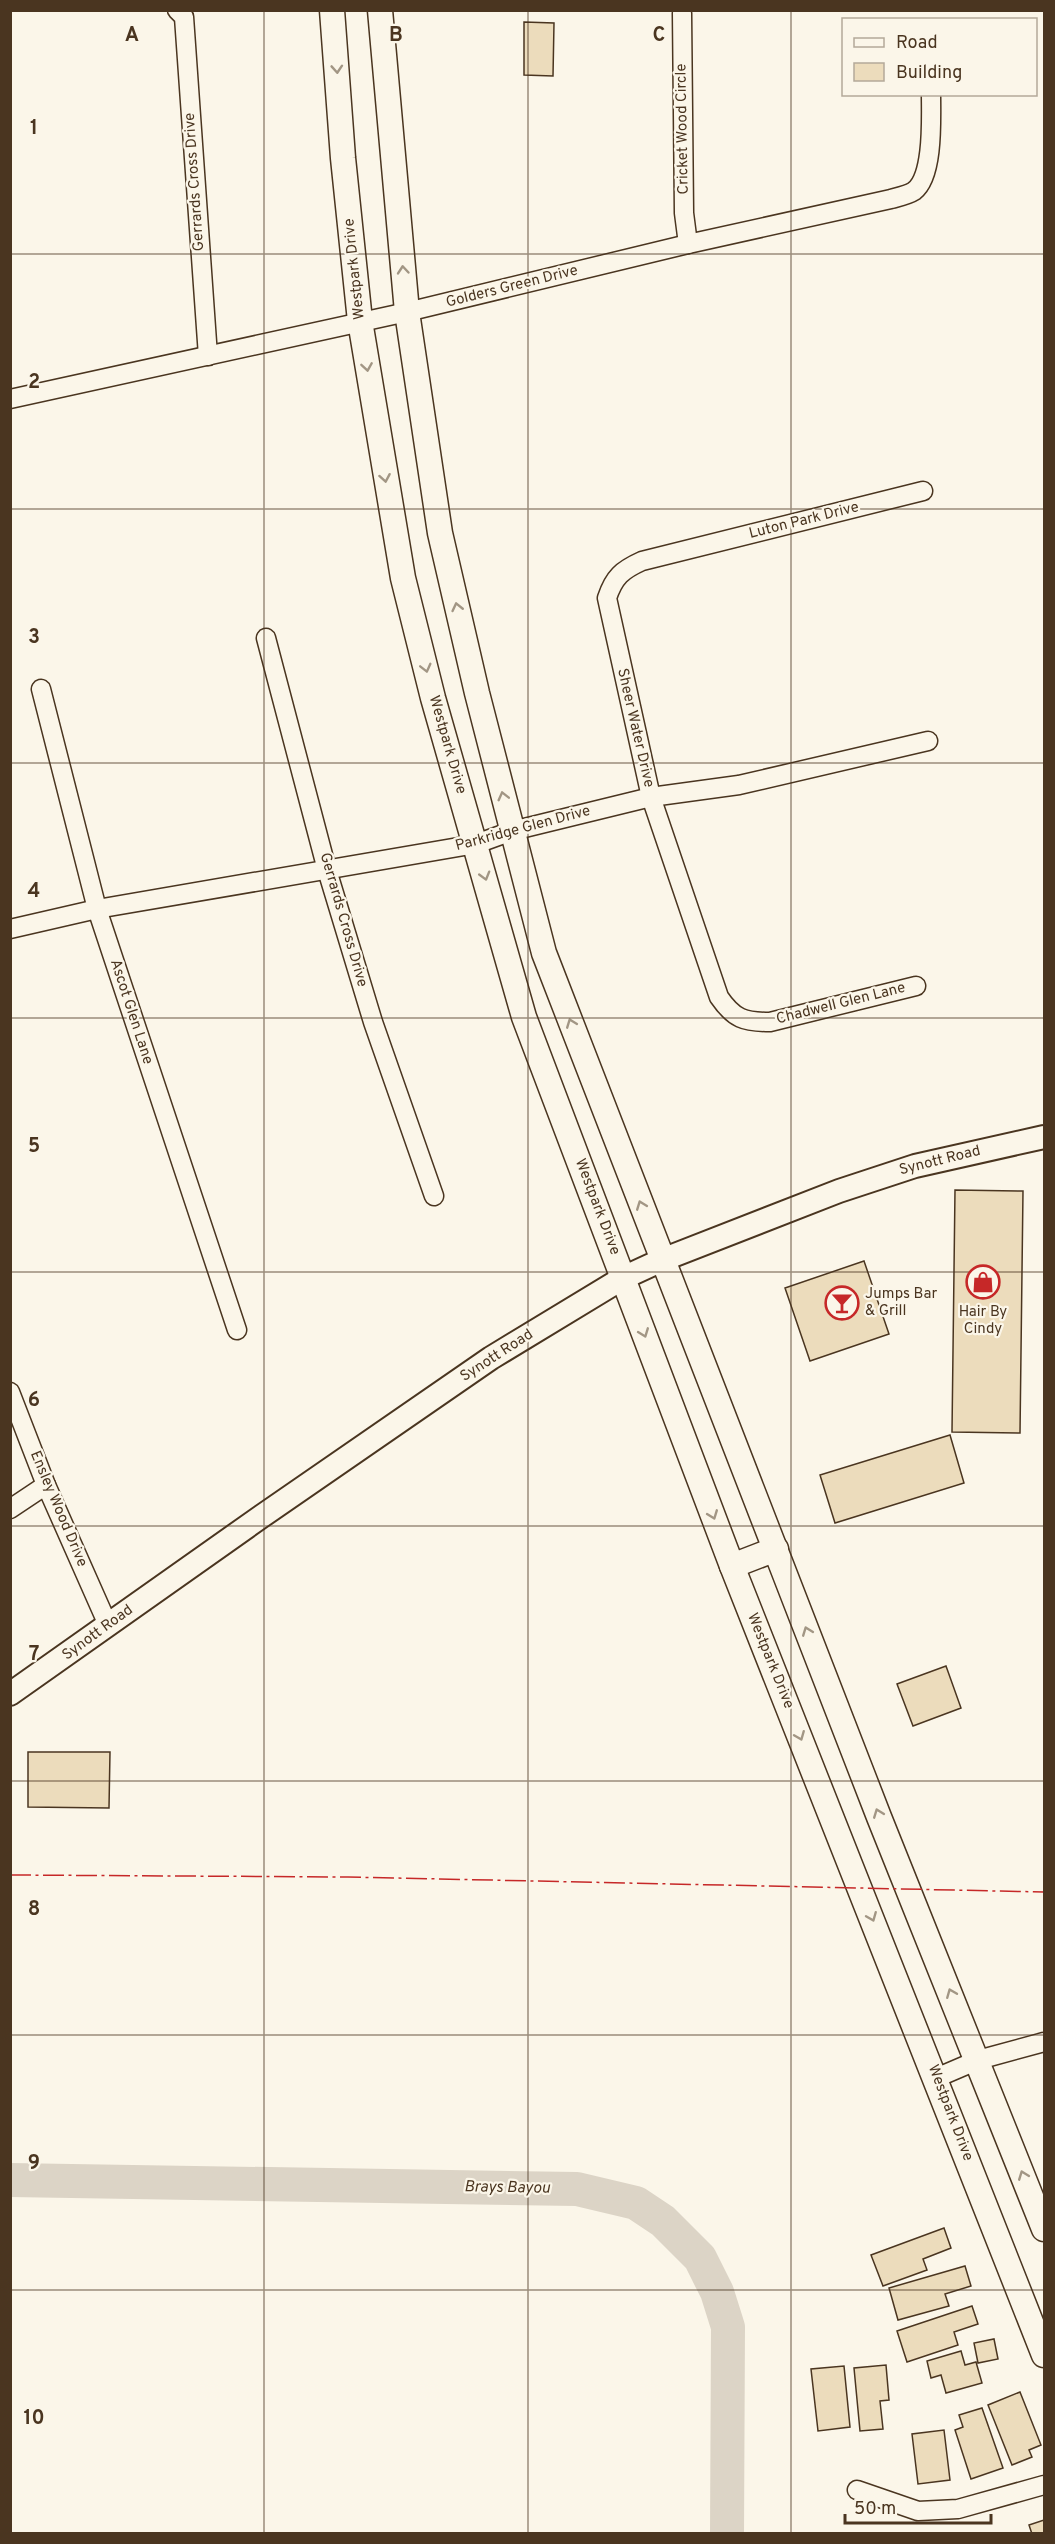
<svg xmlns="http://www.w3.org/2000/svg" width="1055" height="2544" font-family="Overpass,sans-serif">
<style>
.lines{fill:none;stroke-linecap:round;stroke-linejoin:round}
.river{stroke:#dcd4c6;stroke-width:34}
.building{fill:#ecdcbc;stroke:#4a3520;stroke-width:1.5}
.minor-casing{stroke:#4a3520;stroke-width:21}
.tertiary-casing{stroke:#4a3520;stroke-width:26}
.secondary-casing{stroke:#4a3520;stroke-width:27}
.minor{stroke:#fbf6e9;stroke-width:18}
.tertiary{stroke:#fbf6e9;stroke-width:22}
.secondary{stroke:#fbf6e9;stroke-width:24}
.power{stroke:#c62828;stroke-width:1.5;stroke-dasharray:21 4.5 3 4.5;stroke-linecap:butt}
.oneway{stroke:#a29684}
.grid{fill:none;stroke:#4a3520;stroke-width:1.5;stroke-opacity:0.55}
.labels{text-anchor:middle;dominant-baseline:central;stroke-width:4.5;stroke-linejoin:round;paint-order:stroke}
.street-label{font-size:15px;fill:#4a3520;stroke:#fbf6e9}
.poi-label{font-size:15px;fill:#4a3520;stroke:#fbf6e9;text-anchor:start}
.water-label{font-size:16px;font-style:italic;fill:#4a3520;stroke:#fbf6e9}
.grid-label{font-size:20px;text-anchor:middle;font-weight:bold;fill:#4a3520;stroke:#fbf6e9;stroke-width:4.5;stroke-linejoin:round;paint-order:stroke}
</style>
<rect width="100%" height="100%" fill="#fbf6e9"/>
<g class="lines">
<path class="river" d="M10,2180L577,2189L636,2203L663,2221L700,2258L717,2292L728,2327L727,2534"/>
</g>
<g class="building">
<path d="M524,22L554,23L553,76L524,75Z"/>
<path d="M955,1190L1023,1191L1020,1433L952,1432Z"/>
<path d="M864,1261L889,1334L810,1361L785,1288Z"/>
<path d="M950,1435L964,1483L835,1523L820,1475Z"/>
<path d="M946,1666L961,1708L913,1726L897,1684Z"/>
<path d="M28,1752H110L109,1808L28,1807Z"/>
<path d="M944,2228L951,2248L923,2259L927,2270L883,2286L871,2255Z"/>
<path d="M965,2266L971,2286L945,2294L949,2306L898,2320L889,2288Z"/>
<path d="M972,2306L978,2324L954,2332L958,2345L907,2362L897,2331Z"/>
<path d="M994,2339L998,2359L978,2363L974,2343Z"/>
<path d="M961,2351L965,2365L976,2362L982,2383L946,2393L941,2375L931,2378L927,2361Z"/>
<path d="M886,2365L889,2400L880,2401L883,2429L860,2431L854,2368Z"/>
<path d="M844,2366L850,2427L818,2431L811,2369Z"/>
<path d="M1020,2392L1041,2445L1029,2450L1032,2457L1012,2465L988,2405Z"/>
<path d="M982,2408L1003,2468L971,2479L955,2430L963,2427L959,2415Z"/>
<path d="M944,2430L950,2480L918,2484L912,2434Z"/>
<path d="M1044,2520V2534H1032L1029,2525Z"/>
</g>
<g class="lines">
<g class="minor-casing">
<g id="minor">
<path d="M177,10L184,17L208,356"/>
<path d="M682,13L684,213L688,244"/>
<path d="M10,399L407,312L688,244L891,199C898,197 908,195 914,191C934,176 931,117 931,94"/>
<path d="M266,638L327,870L373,1022L434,1196"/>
<path d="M41,689L97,909L237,1330"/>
<path d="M10,929L97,909L476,844L512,831L651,797L739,785L928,741"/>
<path d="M916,986L770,1022C744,1022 734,1019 719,997L651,797L607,598C614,577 622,570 642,561L923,491"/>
<path d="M10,1392L46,1485L108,1625"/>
<path d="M10,1509L46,1485"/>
<path d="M936,2078L978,2060L1044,2042"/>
<path d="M857,2490L918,2511L958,2509L1044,2485"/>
</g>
</g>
<g class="tertiary-casing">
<path id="tertiary" d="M10,1694L262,1516L491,1358L623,1278L662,1260L839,1191L915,1166L1044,1137"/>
</g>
<g class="secondary-casing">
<g id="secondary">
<path d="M332,10L343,158L360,321L403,578L433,698L524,1017L732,1566L1044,2355"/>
<path d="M380,10L407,312L440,533L477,693L544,953L879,1817L1044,2229"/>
<path d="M732,1566L776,1549"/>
</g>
</g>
<use href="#minor" class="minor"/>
<use href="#tertiary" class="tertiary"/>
<use href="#secondary" class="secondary"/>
<path class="power" d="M10,1875L348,1877L1044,1892"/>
</g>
<defs><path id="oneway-chevron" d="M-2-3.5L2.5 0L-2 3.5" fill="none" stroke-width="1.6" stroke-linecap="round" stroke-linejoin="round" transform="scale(1.5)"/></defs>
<g class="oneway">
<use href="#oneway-chevron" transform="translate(337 69) rotate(86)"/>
<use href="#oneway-chevron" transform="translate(403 270) rotate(-95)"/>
<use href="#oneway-chevron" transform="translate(367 367) rotate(81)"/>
<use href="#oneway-chevron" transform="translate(385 478) rotate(80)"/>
<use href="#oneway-chevron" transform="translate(457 607) rotate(-103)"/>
<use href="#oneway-chevron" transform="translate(426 668) rotate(76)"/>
<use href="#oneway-chevron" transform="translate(503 796) rotate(-104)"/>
<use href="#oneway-chevron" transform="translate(485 876) rotate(74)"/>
<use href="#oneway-chevron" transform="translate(571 1023) rotate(-111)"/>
<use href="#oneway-chevron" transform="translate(641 1205) rotate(-111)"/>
<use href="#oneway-chevron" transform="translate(644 1333) rotate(69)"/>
<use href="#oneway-chevron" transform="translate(713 1515) rotate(69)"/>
<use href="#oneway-chevron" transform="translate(807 1631) rotate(-111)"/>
<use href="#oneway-chevron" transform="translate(800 1736) rotate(68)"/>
<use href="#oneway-chevron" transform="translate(878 1813) rotate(-111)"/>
<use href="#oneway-chevron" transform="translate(872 1917) rotate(68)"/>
<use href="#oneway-chevron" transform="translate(951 1993) rotate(-112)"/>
<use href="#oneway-chevron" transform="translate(1023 2175) rotate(-111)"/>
</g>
<path class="grid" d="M264,10V2534M528,10V2534M791,10V2534M10,254H1044M10,509H1044M10,763H1044M10,1018H1044M10,1272H1044M10,1526H1044M10,1781H1044M10,2035H1044M10,2290H1044"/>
<defs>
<g id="shop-ring" transform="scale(1.725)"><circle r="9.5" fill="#fbf6e9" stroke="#c62828" stroke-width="1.5"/><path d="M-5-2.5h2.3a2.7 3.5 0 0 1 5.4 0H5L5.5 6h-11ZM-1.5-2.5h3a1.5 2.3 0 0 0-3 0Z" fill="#c62828"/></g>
<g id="bar-ring" transform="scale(1.725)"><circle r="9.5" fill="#fbf6e9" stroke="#c62828" stroke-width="1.5"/><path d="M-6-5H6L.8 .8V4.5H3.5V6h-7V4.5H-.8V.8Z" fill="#c62828"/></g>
</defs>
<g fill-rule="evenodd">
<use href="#shop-ring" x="983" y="1282"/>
<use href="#bar-ring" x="842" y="1303"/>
</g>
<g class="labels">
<g class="street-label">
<text transform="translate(683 129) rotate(-91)">Cricket Wood Circle</text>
<text transform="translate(195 182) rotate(-94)">Gerrards Cross Drive</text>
<text transform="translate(355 269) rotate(-96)">Westpark Drive</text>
<text transform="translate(512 287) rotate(-14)">Golders Green Drive</text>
<text transform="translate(804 521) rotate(-14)">Luton Park Drive</text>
<text transform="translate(635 728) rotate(77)">Sheer Water Drive</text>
<text transform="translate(447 745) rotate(74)">Westpark Drive</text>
<text transform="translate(523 829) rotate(-15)">Parkridge Glen Drive</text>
<text transform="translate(343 920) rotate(74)">Gerrards Cross Drive</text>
<text transform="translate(841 1004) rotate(-14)">Chadwell Glen Lane</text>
<text transform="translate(131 1012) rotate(72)">Ascot Glen Lane</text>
<text transform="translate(940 1161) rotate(-14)">Synott Road</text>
<text transform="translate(597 1207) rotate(69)">Westpark Drive</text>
<text transform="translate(497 1356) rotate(-33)">Synott Road</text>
<text transform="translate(58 1509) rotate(67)">Ensley Wood Drive</text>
<text transform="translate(98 1633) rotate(-36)">Synott Road</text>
<text transform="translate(770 1661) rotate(68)">Westpark Drive</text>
<text transform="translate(950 2113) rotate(69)">Westpark Drive</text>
</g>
<g class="poi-label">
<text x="865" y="1294">Jumps Bar<tspan x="865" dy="17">&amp; Grill</tspan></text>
<text x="983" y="1312" text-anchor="middle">Hair By<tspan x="983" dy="17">Cindy</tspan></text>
</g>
<g class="water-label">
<text transform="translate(507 2188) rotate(1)">Brays Bayou</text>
</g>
</g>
<g class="grid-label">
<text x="132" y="41">A</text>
<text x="396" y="41">B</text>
<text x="659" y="41">C</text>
<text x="34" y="134">1</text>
<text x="34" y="388">2</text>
<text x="34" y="643">3</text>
<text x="34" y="897">4</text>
<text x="34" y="1152">5</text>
<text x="34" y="1406">6</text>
<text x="34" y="1660">7</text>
<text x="34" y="1915">8</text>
<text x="34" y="2169">9</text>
<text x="34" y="2424">10</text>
</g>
<rect width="1055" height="2544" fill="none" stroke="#4a3520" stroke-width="24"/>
<rect x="842" y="18" width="195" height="78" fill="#fbf6e9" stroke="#b4a999" stroke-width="1.5"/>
<rect x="854" y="38" width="30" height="9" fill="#fbf6e9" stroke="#b4a999" stroke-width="1.5"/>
<text x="896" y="48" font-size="18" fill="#4a3520">Road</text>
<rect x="854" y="63" width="30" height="18" fill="#ecdcbc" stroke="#b4a999" stroke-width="1.5"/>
<text x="896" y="78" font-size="18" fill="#4a3520">Building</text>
<path d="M845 2514v9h146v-9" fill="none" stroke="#4a3520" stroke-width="3"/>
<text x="854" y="2514" font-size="18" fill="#4a3520" stroke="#fbf6e9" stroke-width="4.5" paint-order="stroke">50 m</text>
</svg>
